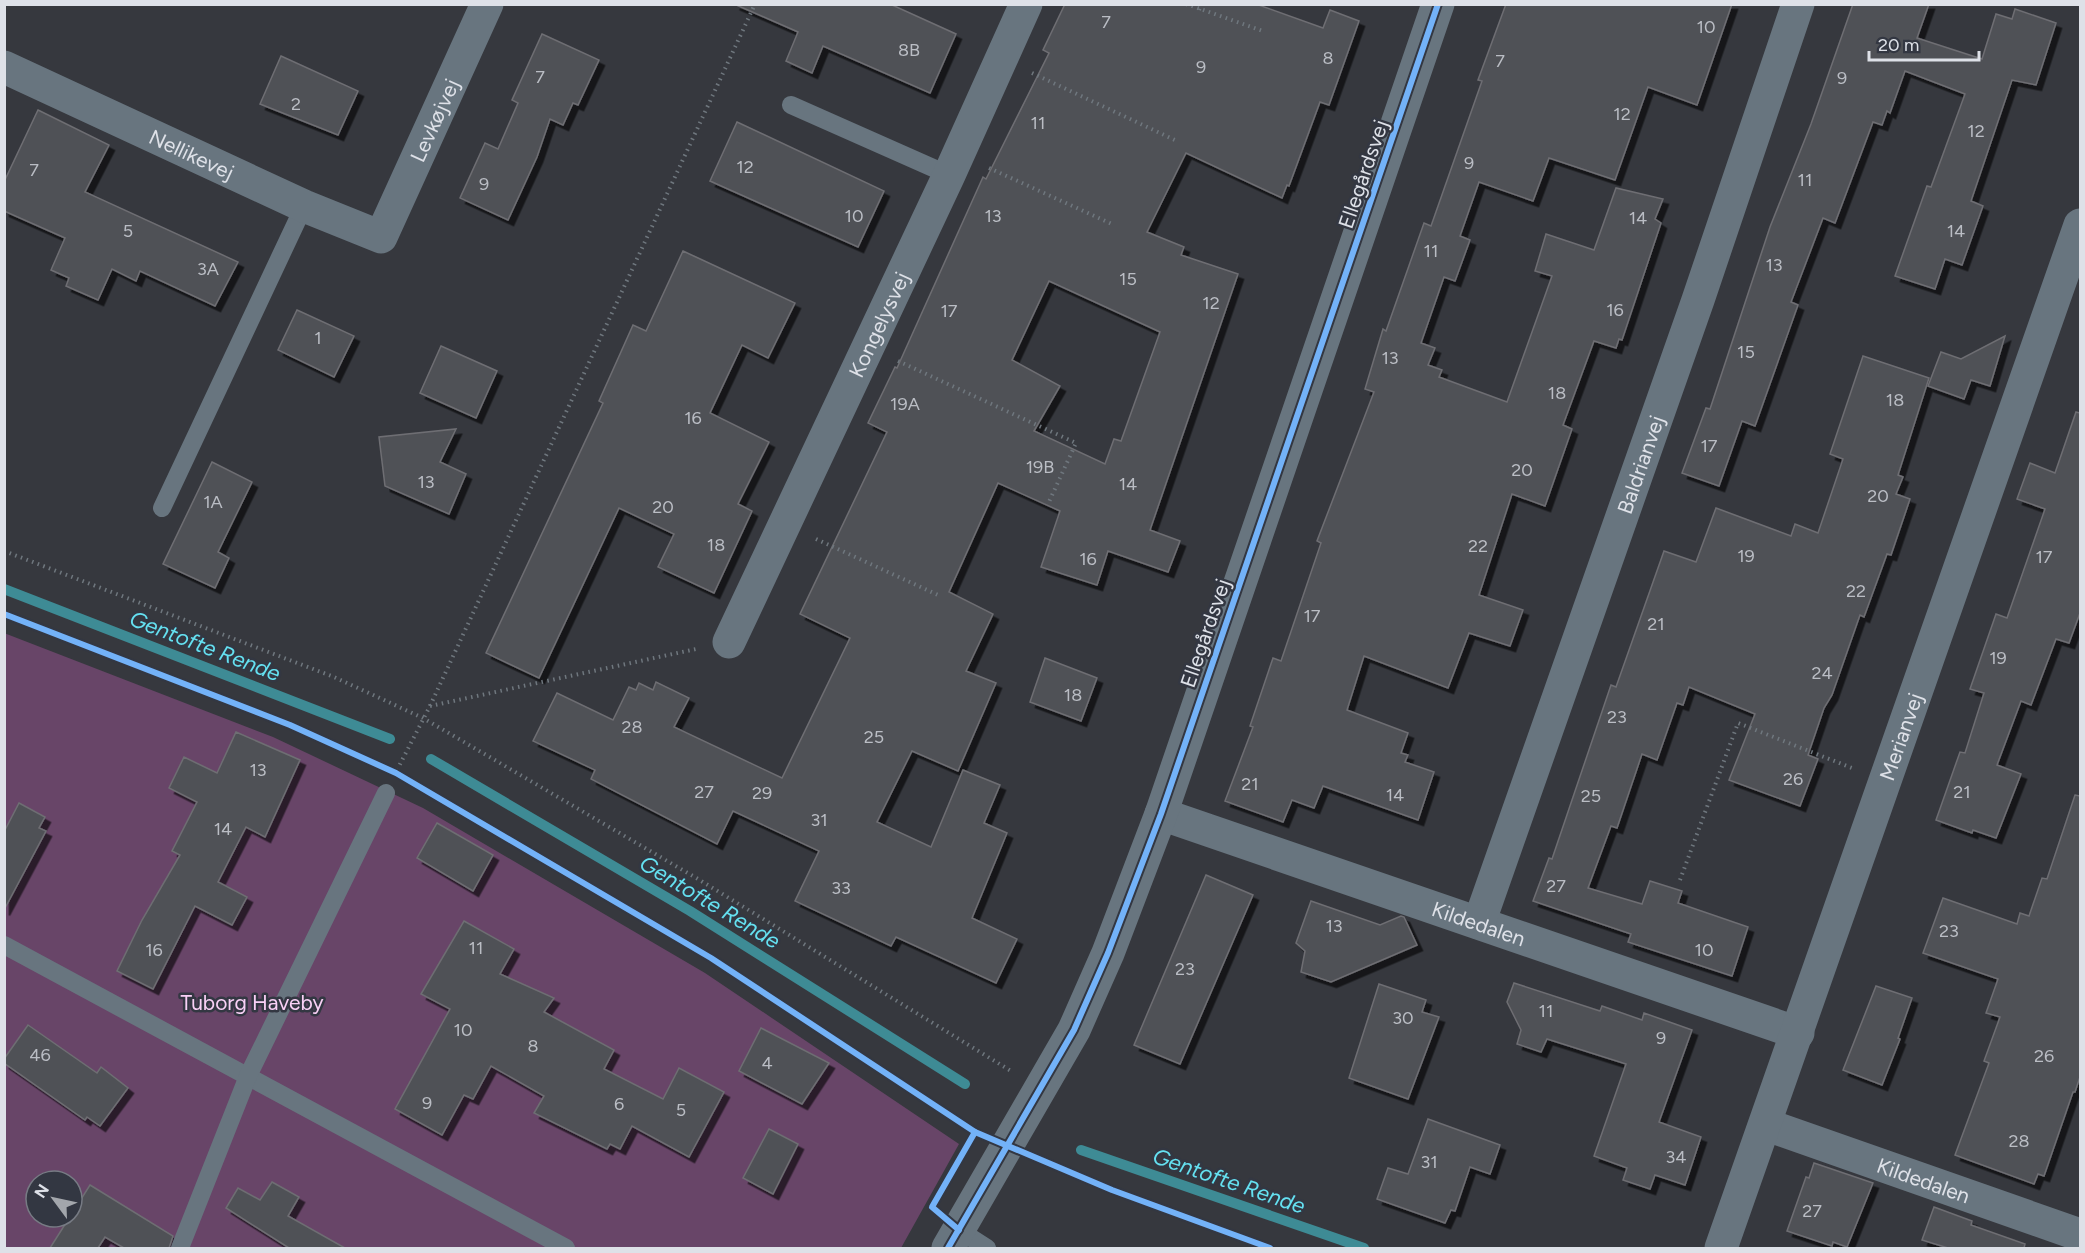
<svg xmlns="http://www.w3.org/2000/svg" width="2085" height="1253" font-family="Figtree,sans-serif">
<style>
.green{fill:#684568;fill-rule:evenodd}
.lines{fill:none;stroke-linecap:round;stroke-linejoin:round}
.stream{stroke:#3e8b95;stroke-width:10}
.building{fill:#505156;stroke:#6e6e73;stroke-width:1.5;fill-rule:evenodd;filter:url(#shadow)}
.path{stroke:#6f777e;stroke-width:4;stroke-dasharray:1.5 4.5;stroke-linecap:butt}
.service{stroke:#68757f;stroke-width:18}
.minor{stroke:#68757f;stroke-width:33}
.tertiary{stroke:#68757f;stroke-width:33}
.cycleway-casing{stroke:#333742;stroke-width:10}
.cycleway{stroke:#73b2f8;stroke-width:6}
.labels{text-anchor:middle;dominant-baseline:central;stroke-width:5;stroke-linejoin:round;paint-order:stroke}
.number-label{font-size:18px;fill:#babdc4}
.street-label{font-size:21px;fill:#dee1e8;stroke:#333742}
.park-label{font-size:21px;fill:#f9d0f6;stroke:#333742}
.water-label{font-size:22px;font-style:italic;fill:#65e1f1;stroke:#333742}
</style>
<defs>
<filter id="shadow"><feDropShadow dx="5.5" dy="5.5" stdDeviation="0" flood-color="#0009"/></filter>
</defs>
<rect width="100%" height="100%" fill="#36383e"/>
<path class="green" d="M4,633L273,737L423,808L705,973L959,1144L901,1248H5ZM36,1181H72V1217H36Z"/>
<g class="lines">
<g class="stream">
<path d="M4,589L390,739"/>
<path d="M431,759L690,911L965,1084"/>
<path d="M1081,1150L1364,1248"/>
</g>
</g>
<g class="building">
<path d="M734,4H890L956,34L930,93L823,46L812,73L786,61L798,32Z"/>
<path d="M1065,4H1256L1323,28L1330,10L1359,21L1329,105L1320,102L1289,186L1287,185L1282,198L1186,153L1147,232L1184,247L1181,255L1238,274L1150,530L1180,541L1168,572L1108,551L1097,585L1041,567L1060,511L998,483L949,592L993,614L966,671L996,683L958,771L912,751L877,822L931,847L963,770L1000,785L984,823L1007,833L972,918L1017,939L996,983L896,937L891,946L795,901L819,851L733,811L717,844L591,779L595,770L533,741L557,693L613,720L629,687L636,690L639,683L653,690L656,682L689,698L674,727L782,778L850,638L800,614L887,432L868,423L895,367L897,368L983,177L986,179L1049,53L1043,50ZM1049,281L1160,332L1121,441L1114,439L1105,464L1034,431L1060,386L1012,360Z"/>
<path d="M1506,4H1732L1697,105L1648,87L1615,180L1549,158L1533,201L1479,182L1460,236L1470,240L1455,281L1444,277L1421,343L1435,348L1428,365L1442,370L1439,377L1507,402L1552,276L1535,271L1546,234L1594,250L1616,188L1663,199L1655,219L1661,223L1622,340L1619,339L1616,348L1594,341L1563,425L1572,429L1545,506L1512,494L1479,595L1523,610L1510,646L1469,633L1448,688L1364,656L1347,710L1408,733L1401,753L1408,755L1405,762L1434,772L1418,820L1323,786L1314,808L1292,800L1283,822L1225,801L1253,727L1250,726L1273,658L1281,661L1321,543L1317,541L1374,392L1365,389L1383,329L1386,331L1424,223L1431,226L1482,81L1478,80Z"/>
<path d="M1853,4H1929L1917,38L1982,59L1996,14L2012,19L2015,9L2056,23L2036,85L2012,80L1971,201L1983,206L1962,265L1945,259L1935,289L1895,276L1927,186L1931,187L1965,94L1905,71L1890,113L1887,111L1882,125L1873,122L1835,223L1823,218L1791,302L1798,305L1755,426L1742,421L1719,486L1682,473L1706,408L1710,409L1770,227L1811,124Z"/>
<path d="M542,34L599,60L578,105L573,103L563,125L550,119L537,157L508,220L460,198L485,143L498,149L518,103L512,100Z"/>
<path d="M281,56L358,91L338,135L260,104Z"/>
<path d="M38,110L109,145L85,192L238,262L215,306L140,271L136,281L112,269L98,300L66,286L69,278L51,270L65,238L4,211V182Z"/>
<path d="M737,122L884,191L858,247L710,181Z"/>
<path d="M683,251L795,303L768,358L742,345L710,413L769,442L738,504L752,511L714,593L658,567L674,534L619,508L539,678L486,653L603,403L599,401L633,325L646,331Z"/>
<path d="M297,310L354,336L334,377L278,350Z"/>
<path d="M2005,336L1990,386L1971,380L1964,399L1928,386L1941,352L1961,359Z"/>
<path d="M441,346L497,371L476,418L420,393Z"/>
<path d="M1863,356L1929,378L1898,475L1903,477L1896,494L1910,499L1891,555L1887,554L1864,617L1860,615L1832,695L1824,708L1808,755L1818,759L1800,806L1729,780L1755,714L1689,687L1683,705L1677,703L1657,760L1642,754L1617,828L1611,826L1588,888L1642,904L1650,881L1682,891L1678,903L1748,927L1732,976L1628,942L1631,934L1533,901L1549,858L1552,859L1611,685L1616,687L1664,551L1696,562L1716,508L1791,536L1795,524L1818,533L1843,459L1830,454Z"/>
<path d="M2076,412L2080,413V613L2069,643L2056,639L2031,705L2021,701L1997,765L2021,774L1996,838L1973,830L1972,833L1936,820L1960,752L1965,753L1984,693L1970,689L1996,614L2007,618L2045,509L2017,499L2030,463L2055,473Z"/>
<path d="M456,429L440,462L466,474L449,514L385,486L379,437Z"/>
<path d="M212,462L252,482L218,552L229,558L215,588L163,564Z"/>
<path d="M1045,658L1097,678L1081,721L1030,702Z"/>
<path d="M236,732L300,760L265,837L246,827L218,882L247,897L232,925L195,906L153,989L117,971L142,920L180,855L172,851L197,802L169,788L184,757L217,773Z"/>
<path d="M2075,795L2080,796V1077L2075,1092H2073L2044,1176L2038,1174L2034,1184L1955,1155L1989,1063L1984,1061L2000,1017L1986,1013L1998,979L1923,953L1943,898L2017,924L2020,913L2029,916L2042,878L2047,879Z"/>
<path d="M19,803L45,817L39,828L46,831L4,910V832Z"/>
<path d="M437,823L493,855L473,891L417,858Z"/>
<path d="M1206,875L1253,895L1180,1064L1134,1045Z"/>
<path d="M1311,901L1380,925L1401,916L1404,917L1417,945L1331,982L1301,972L1305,951L1296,943Z"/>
<path d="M464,921L514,949L500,974L554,998L544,1012L614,1050L604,1069L663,1099L679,1068L724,1092L689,1157L632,1126L620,1149L610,1144L607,1149L534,1113L544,1096L491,1066L473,1099L464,1095L442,1135L395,1109L450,1009L421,994Z"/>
<path d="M1514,983L1600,1011L1602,1006L1642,1020L1644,1013L1692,1030L1659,1122L1701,1137L1685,1185L1655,1175L1650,1189L1623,1180L1627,1168L1594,1156L1626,1064L1547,1039L1541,1052L1517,1044L1521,1030L1507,1002Z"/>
<path d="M1379,984L1426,1000L1422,1012L1439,1017L1408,1099L1349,1078Z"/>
<path d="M1876,986L1912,998L1898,1038L1900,1039L1882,1085L1843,1070Z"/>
<path d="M28,1025L97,1073L101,1067L128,1088L100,1126L87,1117L85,1120L4,1063V1059Z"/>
<path d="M761,1028L829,1063L802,1104L739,1071Z"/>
<path d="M1428,1119L1500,1145L1490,1174L1470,1167L1455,1211L1451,1210L1445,1223L1377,1199L1388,1168L1408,1174Z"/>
<path d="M769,1129L798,1144L773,1194L743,1178Z"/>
<path d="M1814,1163L1873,1183L1847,1247L1833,1242L1832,1246L1787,1231L1806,1177L1809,1178Z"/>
<path d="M272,1182L299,1197L288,1216L345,1248H289L226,1208L238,1188L260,1200Z"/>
<path d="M90,1185L173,1236L169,1248H124L105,1237L98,1248H50Z"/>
<path d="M1934,1207L1972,1221L1971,1225L2025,1244L2024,1248H1948L1922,1240Z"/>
</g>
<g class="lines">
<g class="path">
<path d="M1186,4L1263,31"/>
<path d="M1199,10L1201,4"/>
<path d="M1032,73L1177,141"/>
<path d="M989,168L1112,224"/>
<path d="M898,361L1076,443L1048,504"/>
<path d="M816,539L938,595"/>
<path d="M4,551L334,677L423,718L698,879L1011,1071"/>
<path d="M430,706L755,4"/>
<path d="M397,770L430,706L696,649"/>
<path d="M1680,880L1738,723L1852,768"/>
</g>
<g class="service">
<path d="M791,105L949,175"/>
<path d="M162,508L304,206"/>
<path d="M4,945L566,1248"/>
<path d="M959,1230L987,1248"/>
<path d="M180,1248L248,1076L386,793"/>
</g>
<g class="minor">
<path id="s1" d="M4,67L304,206L381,237L487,4"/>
<path id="s2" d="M729,642L949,175L1026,4"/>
<path id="s3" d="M1161,814L1798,1033"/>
<path id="s4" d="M1479,923L1698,300L1798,4"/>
<path id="s5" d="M1767,1125L2080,1235"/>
<path id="s6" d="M1721,1248L2080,225"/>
</g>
<path class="tertiary" d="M948,1248L1074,1030L1108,953L1161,814L1438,4"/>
<g class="cycleway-casing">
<g id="cycleway">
<path d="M4,614L290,725L396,773L711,958L975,1132L1112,1190L1270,1248"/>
<path d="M959,1230L932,1207L975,1132"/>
<path d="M948,1248L1074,1030L1108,953L1161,814L1438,4"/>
</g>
</g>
<use href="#cycleway" class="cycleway"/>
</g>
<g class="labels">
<g class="number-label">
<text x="1106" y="22">7</text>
<text x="1706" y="27">10</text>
<text x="909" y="50">8B</text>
<text x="1328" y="58">8</text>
<text x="1500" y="61">7</text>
<text x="1201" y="67">9</text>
<text x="540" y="77">7</text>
<text x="1842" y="78">9</text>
<text x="296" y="104">2</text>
<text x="1622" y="114">12</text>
<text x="1038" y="123">11</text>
<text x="1976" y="131">12</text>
<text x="1469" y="163">9</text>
<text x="745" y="167">12</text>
<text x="34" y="170">7</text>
<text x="1805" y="180">11</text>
<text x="484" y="184">9</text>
<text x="854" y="216">10</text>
<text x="993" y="216">13</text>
<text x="1638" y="218">14</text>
<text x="128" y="231">5</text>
<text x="1956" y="231">14</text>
<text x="1431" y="251">11</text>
<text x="1774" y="265">13</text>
<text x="208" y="269">3A</text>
<text x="1128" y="279">15</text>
<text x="1211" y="303">12</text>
<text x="1615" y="310">16</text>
<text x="949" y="311">17</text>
<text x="318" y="338">1</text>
<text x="1746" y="352">15</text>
<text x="1390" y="358">13</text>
<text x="1557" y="393">18</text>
<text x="1895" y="400">18</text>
<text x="905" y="404">19A</text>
<text x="693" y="418">16</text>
<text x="1709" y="446">17</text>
<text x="1040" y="467">19B</text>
<text x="1522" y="470">20</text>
<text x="426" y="482">13</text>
<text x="1128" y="484">14</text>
<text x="1878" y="496">20</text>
<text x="213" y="502">1A</text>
<text x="663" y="507">20</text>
<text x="716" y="545">18</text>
<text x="1478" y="546">22</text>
<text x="1746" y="556">19</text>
<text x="2044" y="557">17</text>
<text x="1088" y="559">16</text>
<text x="1856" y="591">22</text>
<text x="1312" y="616">17</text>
<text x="1656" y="624">21</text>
<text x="1998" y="658">19</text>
<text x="1822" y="673">24</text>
<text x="1073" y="695">18</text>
<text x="1617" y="717">23</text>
<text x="632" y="727">28</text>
<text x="874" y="737">25</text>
<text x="258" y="770">13</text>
<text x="1793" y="779">26</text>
<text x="1250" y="784">21</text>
<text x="704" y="792">27</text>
<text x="1962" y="792">21</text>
<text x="762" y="793">29</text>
<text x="1395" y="795">14</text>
<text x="1591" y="796">25</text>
<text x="819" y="820">31</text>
<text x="223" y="829">14</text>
<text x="1556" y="886">27</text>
<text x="841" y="888">33</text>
<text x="1334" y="926">13</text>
<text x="1949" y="931">23</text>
<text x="476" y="948">11</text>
<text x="154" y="950">16</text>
<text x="1704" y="950">10</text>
<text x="1185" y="969">23</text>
<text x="1546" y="1011">11</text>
<text x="1403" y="1018">30</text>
<text x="463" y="1030">10</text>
<text x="1661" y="1038">9</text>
<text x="533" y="1046">8</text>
<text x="40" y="1055">46</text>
<text x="2044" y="1056">26</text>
<text x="767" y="1063">4</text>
<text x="427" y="1103">9</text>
<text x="619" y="1104">6</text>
<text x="681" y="1110">5</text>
<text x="2019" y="1141">28</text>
<text x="1676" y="1157">34</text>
<text x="1429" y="1162">31</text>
<text x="1812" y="1211">27</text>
</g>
<g class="street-label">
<text stroke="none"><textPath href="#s1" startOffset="542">Levkøjvej</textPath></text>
<text stroke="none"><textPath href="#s1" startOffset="207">Nellikevej</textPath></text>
<text transform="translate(1363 174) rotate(-71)">Ellegårdsvej</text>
<text stroke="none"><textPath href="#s2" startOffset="351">Kongelysvej</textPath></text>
<text stroke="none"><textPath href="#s4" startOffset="486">Baldrianvej</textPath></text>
<text transform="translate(1205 633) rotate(-71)">Ellegårdsvej</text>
<text stroke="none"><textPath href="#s6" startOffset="542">Merianvej</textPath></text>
<text stroke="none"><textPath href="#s3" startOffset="336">Kildedalen</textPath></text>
<text stroke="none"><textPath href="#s5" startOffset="166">Kildedalen</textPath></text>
</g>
<g class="park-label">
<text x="252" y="1002">Tuborg Haveby</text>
</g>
<g class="water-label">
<text transform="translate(205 646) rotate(21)">Gentofte Rende</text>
<text transform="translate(710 902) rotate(31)">Gentofte Rende</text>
<text transform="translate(1229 1181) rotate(19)">Gentofte Rende</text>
</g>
</g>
<rect width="2085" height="1253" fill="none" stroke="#dee1e8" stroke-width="12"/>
<g transform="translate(54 1199) rotate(303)"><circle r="28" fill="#333742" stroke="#777b84" stroke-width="1.5"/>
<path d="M0-4.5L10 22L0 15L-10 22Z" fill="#a3a6ac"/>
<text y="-9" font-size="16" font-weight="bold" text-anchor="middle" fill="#dee1e8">N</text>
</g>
<path d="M1869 51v9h110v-9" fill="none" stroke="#dee1e8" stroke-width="3"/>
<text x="1878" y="51" font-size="18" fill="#dee1e8" stroke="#333742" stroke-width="4.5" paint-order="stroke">20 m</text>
</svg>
